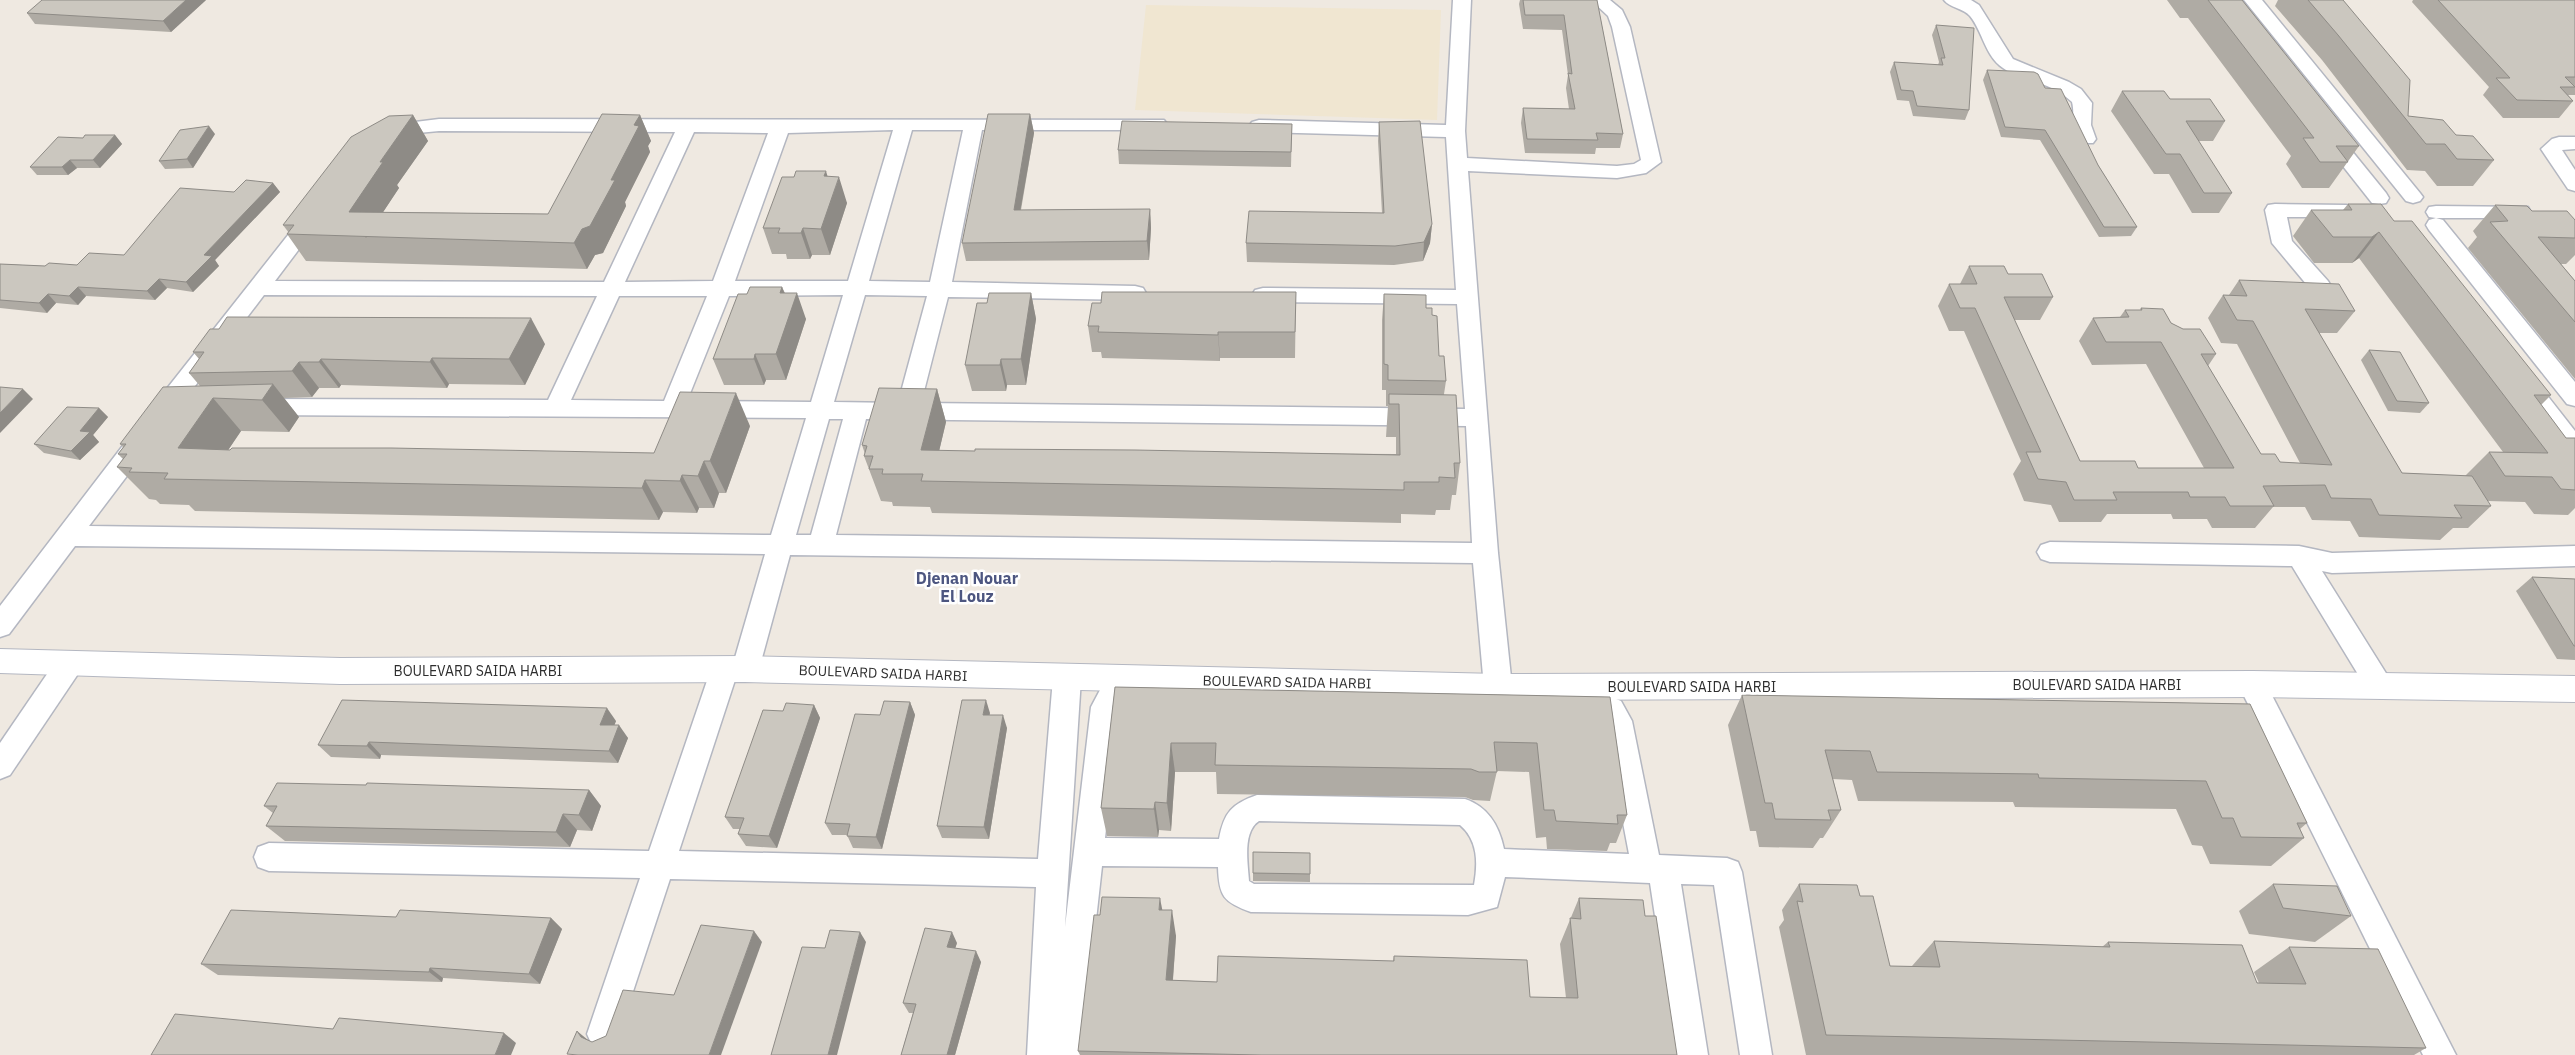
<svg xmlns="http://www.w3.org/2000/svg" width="2575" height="1055" font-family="'IBM Plex Sans',sans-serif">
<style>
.education{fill:#f0e6d1}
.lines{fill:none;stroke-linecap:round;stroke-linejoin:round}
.street-casing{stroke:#b4b7c1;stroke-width:3}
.secondary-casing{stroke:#b4b7c1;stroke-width:2}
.street{fill:#fff;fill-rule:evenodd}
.secondary{fill:#fff;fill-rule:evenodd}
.wall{fill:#afaba4}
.shaded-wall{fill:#8e8b86}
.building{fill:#cbc7bf;stroke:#8e8b86}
.labels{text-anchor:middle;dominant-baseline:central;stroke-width:5;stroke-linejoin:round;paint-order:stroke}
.street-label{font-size:14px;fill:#2e2e2e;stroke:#fff}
.quarter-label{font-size:16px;font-weight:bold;fill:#4d5680;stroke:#fff}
</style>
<rect width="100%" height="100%" fill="#efe9e1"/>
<path class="education" d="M1146,5L1441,10L1437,120L1135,110Z"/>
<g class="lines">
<g class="street-casing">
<g id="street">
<path d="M1453,0H1471L1465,131L1467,158L1617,166L1634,164L1641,160L1612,27L1608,16L1591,0H1610L1622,10L1630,27L1661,162L1646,173L1617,178L1468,171L1498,553L1512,687L1508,695L1498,699L1488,695L1484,687L1473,563L790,555L759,669L755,677L745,680L736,677L679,851L1038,859L1053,678L1057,670L1067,667L1077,670L1081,678L1065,927L1091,707L1100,690C1117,684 1141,684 1158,690L1162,698L1158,706L1148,710H1119L1105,838L1219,839C1224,812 1232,804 1257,795L1465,799C1488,807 1499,825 1504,849L1629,854L1604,723L1602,718C1591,715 1581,717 1570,713L1566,705L1570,697C1588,690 1603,694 1621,701L1632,721L1659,855L1727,858L1738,862L1742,872L1772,1055H1740L1714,885L1681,884L1708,1055H1676L1650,883L1505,877L1497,907L1468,915L1251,912C1223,902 1219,896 1218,867L1102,866L1081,1055H1027L1036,887L670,879L619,1034L614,1045L603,1050L592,1045L587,1034L640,878L269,871L258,867L254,857L258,847L269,843L649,851L711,669L715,661L725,658L734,661L765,554L75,546L9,634L0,637V606L154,405L307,211L314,209L321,211L324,216L275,281L604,282L675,132L439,131L418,133L389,143L382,141L379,137L382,133L415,122L439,119L1164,120L1167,124L1164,128L1157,130H982L952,282L1135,286L1143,288L1146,293L1143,298L1135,300L948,297L921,403L1465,409L1457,304L1263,302L1255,300L1252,295L1255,290L1263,288L1456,290L1446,137L1259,132L1252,130L1249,126L1252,122L1259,120L1446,125ZM893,130L848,281H735L788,133ZM912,130H963L930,282L869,281ZM694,132L768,133L713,281L625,282ZM264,295L597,296L548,400L257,399L249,401L245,407L249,413L257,415L806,418L771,535L89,526ZM843,295L811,402L687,401L729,296ZM865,295L927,296L898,403L834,402ZM619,296H707L664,401L571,400ZM829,419H843L811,535H796ZM866,419L1466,426L1472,543L836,535ZM1259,821L1460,825C1478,840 1478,863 1474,885L1254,884L1249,881C1248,864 1242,832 1259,821Z"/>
<path d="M1944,0H1971L1979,5L2013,59L2069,82L2081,89L2092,103L2091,125L2096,139L2093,143H2079C2068,126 2076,118 2072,102C2049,80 2025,83 2003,68C1985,56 1983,32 1970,16C1963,8 1950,8 1944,0Z"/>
<path d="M2244,0H2262L2420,193L2423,197L2420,201L2413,203L2406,201Z"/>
<path d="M2327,127L2334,129L2386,193L2389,198L2386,203L2379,204L2372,203L2320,137L2317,133L2320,129Z"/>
<path d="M2559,137H2575V149L2562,150L2575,170V191L2568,189L2541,149L2552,139Z"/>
<path d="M2275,204L2346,205L2353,206L2356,211L2353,216L2346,217H2287L2292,241L2328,281L2331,286L2328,291L2320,293L2312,291L2272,243L2265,210L2268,205Z"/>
<path d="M2436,206L2528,207L2531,212L2528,217L2521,218H2436L2443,220L2575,382V406L2567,404L2429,230L2426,225L2429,220L2436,218L2429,217L2426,212L2429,207Z"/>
<path d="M2520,369L2528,371L2575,431V457L2567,454L2512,383L2509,377L2512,371Z"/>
<path d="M2050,542L2299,546L2332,553L2575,546V566L2332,573L2322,571L2394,686L2390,694L2380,698L2370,694L2292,566L2050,562L2041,559L2037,552L2041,545Z"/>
<path d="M70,652L80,655L83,663L80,671L10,775L0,779V743L60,655Z"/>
<path d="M2252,672L2262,676L2456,1055H2423L2238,684L2242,676Z"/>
</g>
</g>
<g class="secondary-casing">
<path id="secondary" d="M0,649L340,658L745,656L1498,674L2252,671L2575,676V702L2252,697L1498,700L745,682L340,684L0,673Z"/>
</g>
<use href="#street" class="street"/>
<use href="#secondary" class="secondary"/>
</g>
<g class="wall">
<path d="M206,0L171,32L35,24L27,13Z"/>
<path d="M1520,0H1597L1623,134L1620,148H1596L1595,154L1525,153L1521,123L1523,108L1569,109L1566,88L1568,75L1562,30L1523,29L1519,4Z"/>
<path d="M2167,0H2242L2359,146L2329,188H2302L2286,164L2291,156L2188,18H2180Z"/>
<path d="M2278,0H2343L2408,116L2456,135L2494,160L2473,186H2437L2425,171L2407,170L2322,60L2275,6Z"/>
<path d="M2413,0H2575V95H2568L2573,101L2559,118H2503L2483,95L2489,87L2412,2Z"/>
<path d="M1936,25L1969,110L1965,120L1913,116L1909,101L1897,100L1890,72L1894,62L1938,65L1939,62L1932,35Z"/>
<path d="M1987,70L2045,88L2098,165L2137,227L2131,236L2099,237L2040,140L2001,137L1983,80Z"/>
<path d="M2122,91L2170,99L2225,121L2213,141H2198L2232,193L2219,213H2192L2169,174H2154L2111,111Z"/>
<path d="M1030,114L1034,133L1021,210L1150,209L1151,228L1149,260L966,261L962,243Z"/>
<path d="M413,115L428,141L397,185L399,188L383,212L548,214L640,115L651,141L648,146L650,152L625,202L626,206L603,253L595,255L587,269L306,261L287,234L289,233L283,225Z"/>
<path d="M1379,122L1432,224L1430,243L1423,261L1394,265L1247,262L1246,243L1382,213L1378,141Z"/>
<path d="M1292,124L1291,167L1119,164L1118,150Z"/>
<path d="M215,134L193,168L165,169L159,161Z"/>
<path d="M115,135L122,144L100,168H77L68,175H37L30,167L83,138Z"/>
<path d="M827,176L847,203L830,255H812L810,259H787L786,254H772L763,228Z"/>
<path d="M273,183L280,192L215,260L219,266L193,292L167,288L155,300L86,296L78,305L56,303L47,313L0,308V264L45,266L77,265L124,255L234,192Z"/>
<path d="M2348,204L2394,221L2551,395L2541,405L2566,438H2575V508L2568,515L2534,514L2525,502L2487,501L2491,506L2468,528H2453L2440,540L2359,537L2350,521L2312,520L2305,507H2273L2255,528H2212L2207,519H2173L2171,514H2107L2101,522H2059L2051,505L2024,501L2013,474L2021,461L1964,331H1949L1938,306L1949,284H1960L1969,266L2008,274L2053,297L2040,320H2014L2080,461L2138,468H2204L2146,364L2092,365L2079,341L2093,318L2120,317L2125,310H2140L2141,308L2171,323L2216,354L2208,366L2261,454L2280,462L2300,463L2237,344L2221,343L2208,318L2223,295H2229L2239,280L2355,311L2337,333H2319L2402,473L2465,476L2489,452H2503L2359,258L2352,263H2314L2293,236L2311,210H2343Z"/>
<path d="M2495,205L2532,211L2575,220V255L2566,264H2561L2575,281V379L2468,248L2477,237L2473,231Z"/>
<path d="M782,287L785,293L806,319L786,380H766L764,385H724L713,359L747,294Z"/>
<path d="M1296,292L1295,358H1220V361L1102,358L1101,352H1092L1088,326Z"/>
<path d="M1031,293L1036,319L1026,385H1007L1006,391H972L965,365L987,303Z"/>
<path d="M1384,294L1426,308L1432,315L1439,356L1446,381L1444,394L1460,463L1456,495H1452L1450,510H1436L1435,515L1401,514V523L932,513L930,507L893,506L892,502L881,501L864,456L865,454L862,445L937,389L946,422L939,451L1396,454V437H1386L1388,406H1386V390H1382V320Z"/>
<path d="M545,344L525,385L449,384L447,388L341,385L339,388H319L312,397L284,398L299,417L289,432L241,431L228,450L654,453L750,426L726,493H719L714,508H699L697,513L663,512L659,520L195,511L189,505L160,504L156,500L149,499L117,467L123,459L118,454L123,447L120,444L200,386L189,373L199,359L193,352Z"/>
<path d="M2369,350L2429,403L2420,413L2388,411L2361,360Z"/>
<path d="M99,408L108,417L93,435L99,442L80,460L44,453L34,444Z"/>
<path d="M2532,577L2575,579V660L2557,659L2516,591Z"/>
<path d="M1115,687L1610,697L1627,815L1616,843H1610L1607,851L1547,849L1546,837L1536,838L1529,772L1497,771L1490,801L1473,800L1465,797L1217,794L1216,772H1175L1171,831L1159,830L1158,837L1107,836L1101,808Z"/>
<path d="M1742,695L2250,704L2307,823L2300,829L2304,838L2271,866L2210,864L2202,846L2192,845L2176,809L2015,807L2013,802L1858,801L1852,780L1833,779L1841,810L1823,838H1820L1813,848L1759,847L1756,831H1750L1728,725Z"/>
<path d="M910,702L915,715L882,849L853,848L847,835H832L825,823L880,715Z"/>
<path d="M814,705L820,718L777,848L746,846L738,834L740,829H733L725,817L783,711Z"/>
<path d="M990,713L989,715L1007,728L989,839L942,838L937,826Z"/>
<path d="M616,721L614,725L628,738L618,763L381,755L380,759L331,757L318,745Z"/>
<path d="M366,785L589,790L601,806L592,831L577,830L570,847L285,841L266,826L273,813L264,806Z"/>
<path d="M1310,853V882L1253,881V873Z"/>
<path d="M1799,884L1860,896L1890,966H1912L1934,941L2102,947L2108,942L2259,983L2254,972L2289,947L2426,1048L2414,1055H1806L1779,927L1784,920L1782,910Z"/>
<path d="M2273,884L2351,916L2315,942L2249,934L2239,911Z"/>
<path d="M1579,898L1645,916L1677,1055H1080L1078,1051L1162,910L1176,936L1173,980L1217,982L1393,961L1394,956L1530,997L1566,998L1560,944Z"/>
<path d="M396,917L551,918L562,929L540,984L443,978L442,982L218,975L201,964Z"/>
<path d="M957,943L955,948L981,962L955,1055H901L913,1013H909L903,1003Z"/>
</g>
<g class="shaded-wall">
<path d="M186,0H206L171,32L163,21Z"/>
<path d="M1030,114L1034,133L1017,229L1014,210Z"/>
<path d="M413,115L428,141L397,185L399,188L366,238L349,212L380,162Z"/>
<path d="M640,115L651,141L648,146L650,152L625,202L626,206L603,253L595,255L587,269L574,243L611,180L634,125Z"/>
<path d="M209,126L215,134L193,168L187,159Z"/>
<path d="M115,135L122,144L100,168L93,160Z"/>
<path d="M70,160L77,168L68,175L62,167Z"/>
<path d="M826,171L833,195L839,177L847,203L830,255L821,229L824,176Z"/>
<path d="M273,183L280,192L215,260L219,266L193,292L186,282L204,255Z"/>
<path d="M1150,209L1151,228L1149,260L1147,241Z"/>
<path d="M1432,224L1430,243L1423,261L1424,242Z"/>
<path d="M803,228L812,255L810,259L801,233Z"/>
<path d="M2379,232L2359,258L2352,263L2372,237Z"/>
<path d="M159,279L167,288L155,300L147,291Z"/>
<path d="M78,287L86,296L78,305L69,296Z"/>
<path d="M782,287L791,310L797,293L806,319L786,380L776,354L780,293Z"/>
<path d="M1031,293L1036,319L1026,385L1021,359Z"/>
<path d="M48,294L56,303L47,313L39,303Z"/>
<path d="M531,318L545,344L525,385L509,359Z"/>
<path d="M1218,332L1220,358V361L1218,335Z"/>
<path d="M755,354L766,380L764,385L754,359Z"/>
<path d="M432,358L449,384L447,388L430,362Z"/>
<path d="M321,359L341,385L339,388L319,362Z"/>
<path d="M1001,359L1007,385L1006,391L1000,365Z"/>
<path d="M299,362L319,388L312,397L292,371Z"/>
<path d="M273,384L299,417L289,432L262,400Z"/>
<path d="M23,389L33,399L0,433V413Z"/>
<path d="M937,389L946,422L932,481L921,450Z"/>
<path d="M736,393L750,426L726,493L710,461Z"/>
<path d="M213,398L241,431L208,480L178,448Z"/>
<path d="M99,408L108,417L93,435L99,442L80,460L71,451L80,431Z"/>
<path d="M704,461L719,493L714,508L698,476Z"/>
<path d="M682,475L699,508L697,513L680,481Z"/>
<path d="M645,480L663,512L659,520L642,488Z"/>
<path d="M986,700L990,713L987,728L983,715Z"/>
<path d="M910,702L915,715L882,849L876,837Z"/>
<path d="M814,705L820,718L777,848L769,836Z"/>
<path d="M607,708L616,721L610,737L600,725Z"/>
<path d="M1003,715L1007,728L989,839L984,827Z"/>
<path d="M619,725L628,738L618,763L609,751Z"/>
<path d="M369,742L381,755L380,759L367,746Z"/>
<path d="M1171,743L1175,772L1171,831L1167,803Z"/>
<path d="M589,790L601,806L592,831L579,815Z"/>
<path d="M1155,802L1159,830L1158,837L1154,809Z"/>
<path d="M563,814L577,830L570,847L556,832Z"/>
<path d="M1160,898L1165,924L1159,910Z"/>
<path d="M1172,910L1176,936L1171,1004L1166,980Z"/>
<path d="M551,918L562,929L540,984L529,974Z"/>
<path d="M754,931L762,942L721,1055H709Z"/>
<path d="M860,932L866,942L837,1055H828Z"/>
<path d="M952,932L957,943L952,958L947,947Z"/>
<path d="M976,951L981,962L955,1055H947Z"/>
<path d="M430,968L443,978L442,982L429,972Z"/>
<path d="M577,1031L588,1040L591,1047L581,1037Z"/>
<path d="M504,1033L516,1043L511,1055H495Z"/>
</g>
<g class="building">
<path d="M42,0H186L163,21L27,13Z"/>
<path d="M1523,0H1597L1623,134L1596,133L1598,140L1527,139L1523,108L1575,109L1568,73L1572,74L1564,15H1525Z"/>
<path d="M2208,0H2242L2359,146H2336L2348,162H2320L2303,138H2314Z"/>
<path d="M2308,0H2343L2410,80L2408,116L2443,120L2456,135L2473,136L2494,160L2457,159L2445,144H2426L2338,35Z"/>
<path d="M2438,0H2575V77H2565L2575,87H2560L2573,101L2517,100L2496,78H2510Z"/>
<path d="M1936,25L1974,28L1969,110L1917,106L1913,91L1901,90L1894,62L1943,65L1941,58H1945Z"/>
<path d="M1987,70L2034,72L2038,74L2045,88L2061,89L2098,165L2137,227H2104L2045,130L2005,127Z"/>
<path d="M2122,91H2164L2170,99H2210L2225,121H2186L2232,193H2204L2180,154H2166Z"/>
<path d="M602,114L640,115L634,125L639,126L611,180H615L590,226L582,229L574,243L287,234L294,225H283L351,137L389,116L413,115L380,162H383L349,212L548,214Z"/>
<path d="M988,114H1030L1014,210L1150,209L1147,241L962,243Z"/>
<path d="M1122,121L1292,124L1291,152L1118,150Z"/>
<path d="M1420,121L1432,224L1424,242L1395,246L1246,243L1249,211L1384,213L1379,122Z"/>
<path d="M209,126L187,159L159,161L180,130Z"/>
<path d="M85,135H115L93,160H70L62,167H30L58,137L83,138Z"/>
<path d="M796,171H826L824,176L839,177L821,229L803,228L801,233H778L780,228H763L782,177H794Z"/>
<path d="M246,180L273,183L204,255L212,256L186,282L159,279L147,291L78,287L69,296L48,294L39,303L0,300V264L45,266L49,263L77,265L89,253L124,255L180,188L234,192Z"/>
<path d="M2348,204H2381L2394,221H2412L2551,395H2534L2566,438H2575V490L2561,489L2552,477L2505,476L2489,452L2548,453L2379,232L2372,237H2333L2311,210H2352Z"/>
<path d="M2495,205L2527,206L2532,211H2567L2575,220V238L2538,237L2575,281V322L2490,222L2508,221Z"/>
<path d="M1969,266H2004L2008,274H2042L2053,297H2004L2080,461H2135L2138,468H2234L2161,342H2106L2093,318L2129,317L2125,310H2142L2141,308L2163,309L2171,323L2183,329H2200L2216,354H2201L2261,454H2275L2280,462L2332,465L2253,321L2237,320L2223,295L2247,296L2239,280L2339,284L2355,311L2305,309L2402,473L2472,476L2491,506L2454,505L2462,518L2379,515L2371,499L2331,498L2325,485L2263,486L2274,506H2230L2225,497H2190L2188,492H2113L2117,500H2074L2066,482L2038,479L2026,452H2041L1975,308H1960L1949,284H1977Z"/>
<path d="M750,287H782L780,293H797L776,354H755L754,359H713L738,294H747Z"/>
<path d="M1102,292H1296L1295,332H1218V335L1098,332L1099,326H1088L1092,303H1101Z"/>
<path d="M989,293H1031L1021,359H1001L1000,365H965L977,303H987Z"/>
<path d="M1384,294L1426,295V308H1432V315L1437,316L1439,356H1444L1446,381L1388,380V365L1384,364Z"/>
<path d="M227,317L531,318L509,359L432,358L430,362L321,359L319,362H299L292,371L189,373L204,352H193L210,329H219Z"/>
<path d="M2369,350L2400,352L2429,403L2397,401Z"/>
<path d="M273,384L262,400L213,398L178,448L230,450L232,448H391L654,453L680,392L736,393L710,461H704L698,476L682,475L680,481L645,480L642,488L164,479L168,473L129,472L132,468L117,467L127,454H118L126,444H120L163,387Z"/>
<path d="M0,387L23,389L0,413Z"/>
<path d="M879,388L937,389L921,450L975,451V449L1135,450L1400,455L1399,404H1389V394L1456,395L1460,463H1454L1455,478L1439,477V482H1404V490L921,481L923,474H882L883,469H869L873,456H864L867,446L862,445Z"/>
<path d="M67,407L99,408L80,431L90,432L71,451L34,444Z"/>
<path d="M2532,577L2575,579V646H2574Z"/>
<path d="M1115,687L1610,697L1627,815H1617L1618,824L1556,821L1554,810H1544L1537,743L1494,742L1497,772H1479L1471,769L1215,765L1216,743H1171L1167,803L1155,802L1154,809L1101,808Z"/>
<path d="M1742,695L2250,704L2307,823H2297L2304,838L2241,837L2233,818H2222L2206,781L2039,778L2038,774L1877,772L1870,751L1825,750L1841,810H1828L1831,820L1775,819L1772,803H1765Z"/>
<path d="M342,700L607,708L600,725H619L609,751L369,742L367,746L318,745Z"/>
<path d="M962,700H986L983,715H1003L984,827L937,826Z"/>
<path d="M884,701L910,702L876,837L847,836L850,824L825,823L855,714L880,715Z"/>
<path d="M786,703L814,705L769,836L738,834L744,818L725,817L763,710L783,711Z"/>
<path d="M277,783L366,785L367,783L589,790L579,815L563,814L556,832L266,826L277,806H264Z"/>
<path d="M1253,852L1310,853V874L1253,873Z"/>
<path d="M1799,884L1857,885L1860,896H1873L1890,966L1940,967L1934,941L2110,947L2108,942L2242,945L2257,983L2306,984L2289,947L2378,949L2426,1048L1826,1035L1797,901L1803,902Z"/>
<path d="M2273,884L2337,886L2351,916L2283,908Z"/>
<path d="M1102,897L1160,898L1159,910H1172L1166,980L1217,982L1218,956L1394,961V956L1527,960L1530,997L1578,998L1570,918L1581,919L1579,898L1643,900L1645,916H1656L1677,1055H1261L1078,1051L1094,915H1100Z"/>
<path d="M231,910L396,917L400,910L551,918L529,974L430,968L429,972L201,964Z"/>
<path d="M701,925L754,931L709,1055H578L567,1054L577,1031L581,1037L592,1042L606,1036L623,990L674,995Z"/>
<path d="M925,928L952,932L947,947L976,951L947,1055H901L916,1004L903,1003Z"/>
<path d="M830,930L860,932L828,1055H771L802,947L825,948Z"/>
<path d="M175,1014L333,1029L339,1018L504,1033L495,1055H151Z"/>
</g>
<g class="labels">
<g class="street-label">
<text x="478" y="671">BOULEVARD SAIDA HARBI</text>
<text transform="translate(883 673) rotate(2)">BOULEVARD SAIDA HARBI</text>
<text transform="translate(1287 682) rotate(1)">BOULEVARD SAIDA HARBI</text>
<text x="2097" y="685">BOULEVARD SAIDA HARBI</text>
<text x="1692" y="687">BOULEVARD SAIDA HARBI</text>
</g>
<g class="quarter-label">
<text x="967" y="578">Djenan Nouar<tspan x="967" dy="18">El Louz</tspan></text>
</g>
</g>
</svg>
